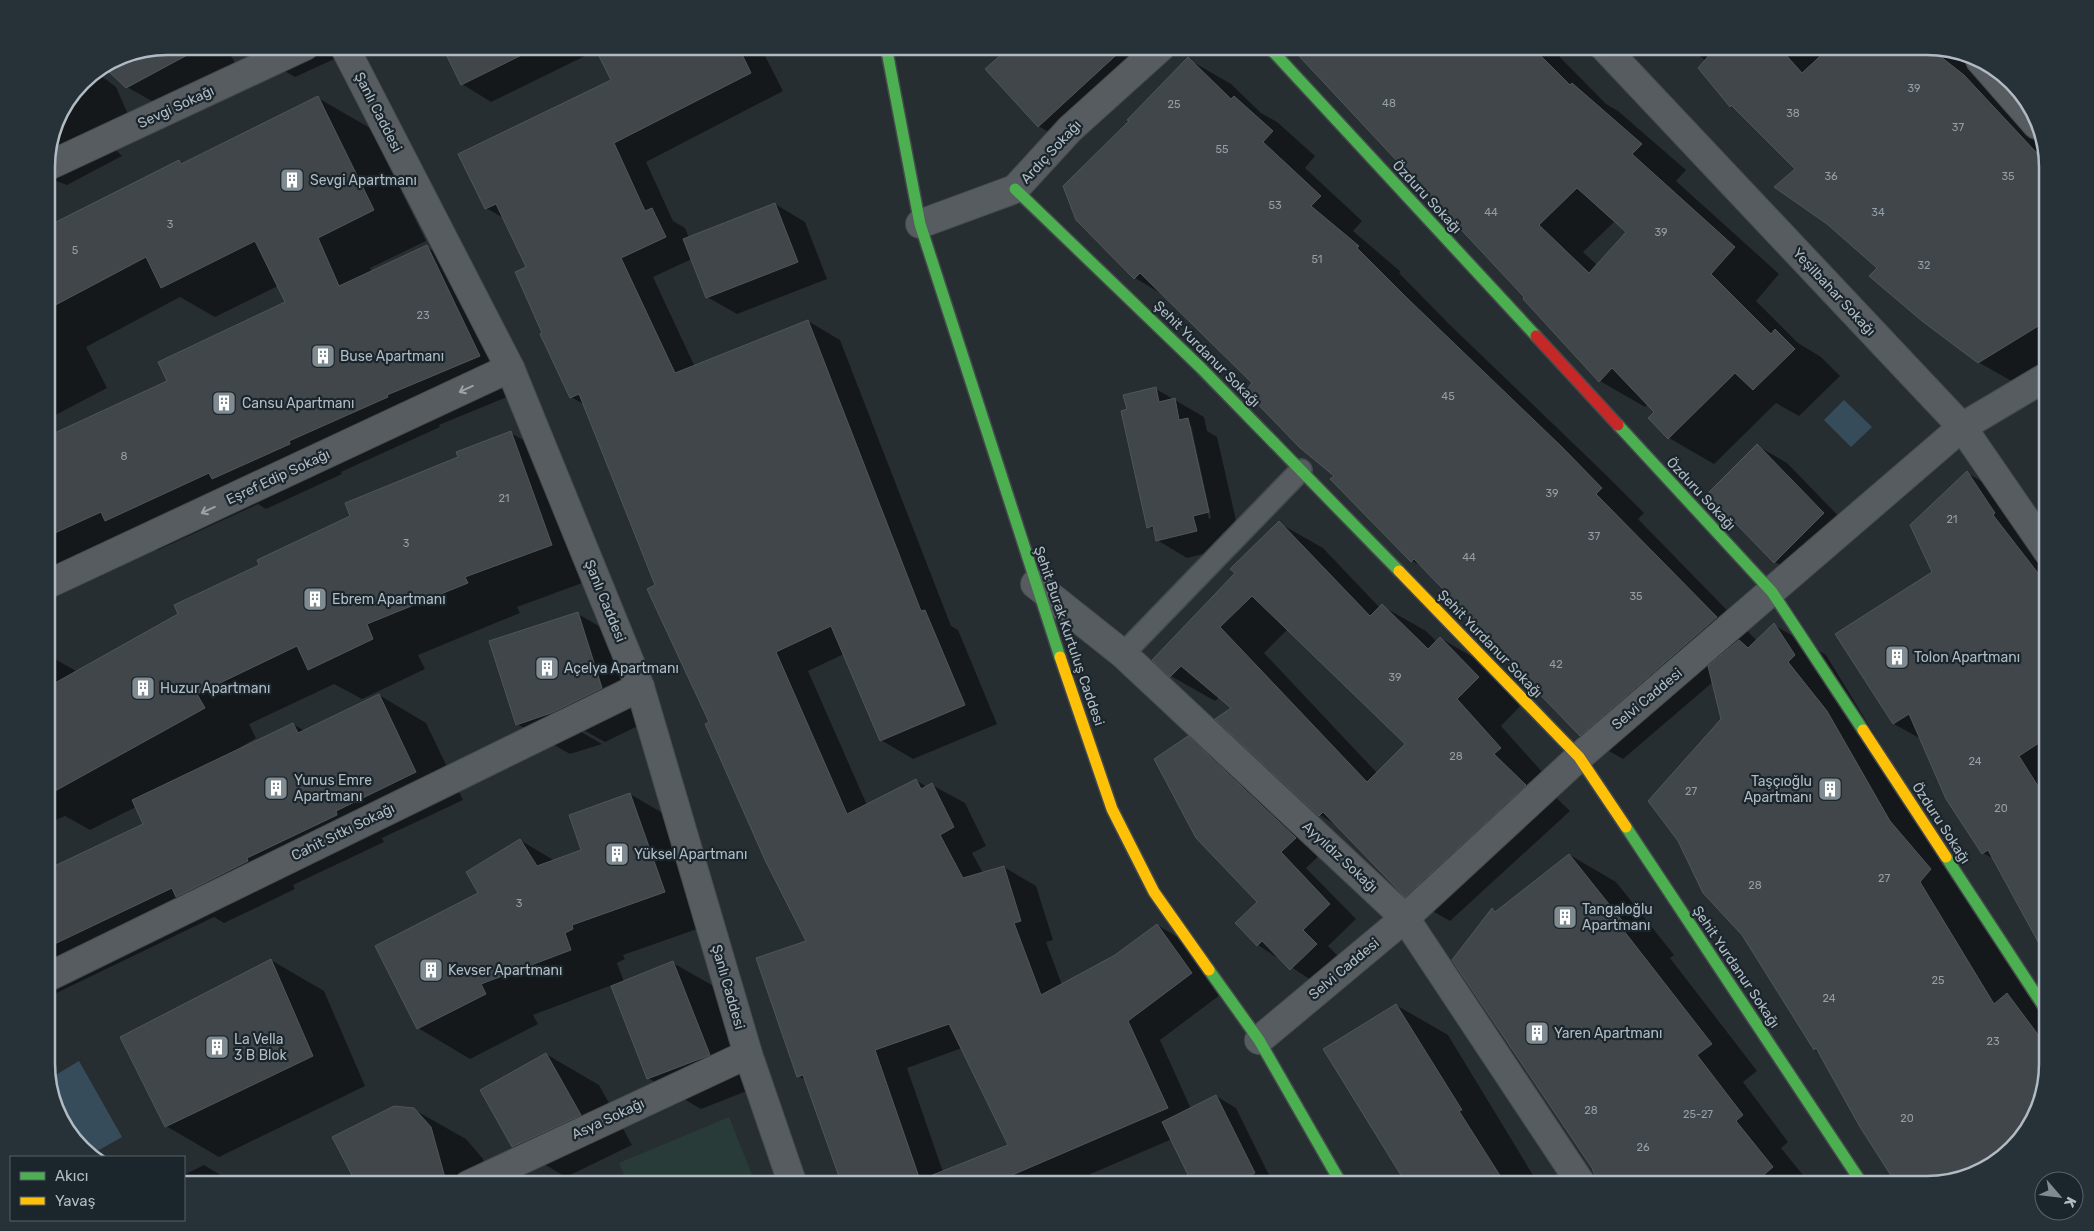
<svg xmlns="http://www.w3.org/2000/svg" width="2094" height="1231" font-family="Rubik,sans-serif">
<style>
.green{fill:#283b39}
.water{fill:#374c5b}
.shadow{fill:#0007;fill-rule:evenodd}
.building{fill:#41464a;stroke:#4f565a;fill-rule:evenodd}
.lines{fill:none;stroke-linecap:round;stroke-linejoin:round}
.lane-casing{stroke:#444a4d;stroke-width:24}
.street-casing{stroke:#444a4d;stroke-width:30}
.fast-casing{stroke:#444a4d;stroke-width:14}
.slow-casing{stroke:#444a4d;stroke-width:14}
.jam-casing{stroke:#444a4d;stroke-width:14}
.lane{stroke:#575c60;stroke-width:21}
.street{stroke:#575c60;stroke-width:28}
.fast{stroke:#4caf50;stroke-width:11}
.slow{stroke:#ffc107;stroke-width:11}
.jam{stroke:#c62828;stroke-width:11}
.oneway{stroke:#9aa3ab}
.labels{text-anchor:middle;dominant-baseline:central;stroke-width:4.5;stroke-linejoin:round;paint-order:stroke}
.number-label{font-size:11px;fill:#949ea6}
.street-label{font-size:14px;fill:#b0bbc4;stroke:#1b252c}
.poi-label{font-size:14px;fill:#b0bbc4;stroke:#1b252c;text-anchor:start}
.rim{fill:none;stroke:#b0bbc4;stroke-width:2.5}
</style>
<rect width="100%" height="100%" fill="#272e32"/>
<path class="green" d="M729,1117L756,1185H629L619,1163Z"/>
<g class="water">
<path d="M1844,400L1872,427L1851,447L1824,420Z"/>
<path d="M79,1061L122,1137L92,1154L63,1125L49,1079Z"/>
</g>
<g class="shadow">
<path d="M167,46H226L245,82L180,117L127,87L105,66L121,55Z"/>
<path d="M242,46H337L341,56L295,77Z"/>
<path d="M443,46H583L587,55L491,102L462,84Z"/>
<path d="M626,46H760L783,91L646,162L673,221L685,228L689,238L775,204L805,222L827,279L737,314L707,297L692,259L653,277L695,367L808,321L840,340L951,626L958,630L997,724L913,759L881,740L844,654L808,671L867,805L916,780L927,787L932,785L965,803L986,846L972,853L983,873L1004,867L1036,886L1053,940L1046,942L1062,985L1116,956L1157,925L1190,944L1224,992L1160,1040L1191,1109L1216,1096L1236,1108L1274,1185H1195L1172,1139L1065,1185H843L807,1081L798,1076L807,942L711,722L585,405L571,397L541,334L544,333L528,268L505,219L486,208L613,81ZM962,1048L1010,1146L943,1172L907,1068Z"/>
<path d="M1012,46H1162L1063,140L1038,126Z"/>
<path d="M1291,46H1549L1606,104L1618,111L1686,170L1676,181L1779,274L1756,301L1798,343L1821,357L1840,376L1799,416L1776,403L1714,464L1669,438L1656,412L1648,404L1645,407L1600,381L1526,297ZM1615,221L1628,232L1597,265L1583,252Z"/>
<path d="M1687,46H1927L1960,55L1976,74L2035,118L2048,159V382L2031,392L1978,362L1797,169L1737,109L1731,106L1706,61Z"/>
<path d="M1188,59L1231,84L1261,113L1277,122L1315,156L1305,168L1362,221L1353,231L1401,272L1399,273L1450,325L1604,473L1644,513L1638,519L1757,641L1774,625L1826,655L2048,1018V1064L2031,1125L1988,1168L1927,1185L1815,1049L1713,682L1623,759L1581,735L1425,568L1412,561L1332,479L1335,476L1253,383L1165,296L1135,278L1130,121Z"/>
<path d="M96,72L116,87L138,137L114,148L122,156L67,185L53,180L46,181V159L56,121L82,81Z"/>
<path d="M318,98L370,128L426,241L370,268L372,272L427,247L479,277L531,387L439,425L440,427L341,472L342,474L266,509L258,504L158,550L148,544L46,592V434L50,436L169,382L286,303L278,286L215,317L180,297L86,347L107,388L46,420V228L179,162L184,164Z"/>
<path d="M1156,389L1204,417L1207,431L1217,437L1238,529L1222,533L1226,548L1187,558L1157,540L1155,530L1148,527L1128,410ZM1188,425H1191L1211,518L1209,519Z"/>
<path d="M511,433L563,463L604,575L517,607L520,613L418,655L425,669L362,699L334,684L249,724L256,738L241,747V749L293,724L305,731L379,695L426,723L463,800L382,838L384,842L293,885L295,889L224,923L214,917L46,998V872L144,824L136,807L90,830L65,816L46,824V663L55,659L78,672L261,566L460,458Z"/>
<path d="M1758,446L1787,463L1853,531L1805,579L1775,562Z"/>
<path d="M1967,473L2020,503L2048,549V945L1994,859L1983,853L1947,799L1921,739L1894,724L1837,634L1933,572Z"/>
<path d="M1279,523L1323,548L1380,608L1382,606L1426,631L1437,642L1440,638L1485,664L1523,703L1501,726L1544,774L1538,780L1570,811L1450,921L1406,896L1336,825L1320,815L1233,708L1220,697L1215,701L1171,676L1236,573ZM1288,629L1407,744L1378,774L1264,653Z"/>
<path d="M578,614L630,644L654,718L605,742L555,714V717L602,744L570,754L517,724Z"/>
<path d="M1188,738L1214,753L1322,853L1306,868L1356,919L1328,946L1342,960L1317,984L1258,945L1236,923L1258,902Z"/>
<path d="M630,794L683,825L717,922L623,955L625,959L617,963L624,982L673,963L726,993L762,1085L701,1109L648,1078L612,985L533,1015L538,1024L470,1059L418,1028L480,894L520,840L555,861L583,851Z"/>
<path d="M1570,855L1616,882L1674,955L1670,958L1757,1071L1743,1082L1788,1142L1781,1148L1811,1185H1598L1492,909L1497,912Z"/>
<path d="M271,960L324,991L365,1086L219,1157L166,1126Z"/>
<path d="M1396,1005L1448,1035L1539,1185H1401L1407,1181Z"/>
<path d="M546,1054L599,1085L632,1145L566,1177L513,1146Z"/>
<path d="M413,1109L466,1139L483,1159L491,1185H358Z"/>
<path d="M204,1165L237,1185H184V1175Z"/>
</g>
<g class="building">
<path d="M167,46H204L126,88L104,67L121,55Z"/>
<path d="M442,46H540L461,85Z"/>
<path d="M594,46H738L751,73L614,143L645,211L652,208L666,237L621,258L675,373L808,320L921,611L925,610L965,705L880,741L831,626L776,652L847,814L916,779L921,789L932,783L954,827L940,835L963,878L1004,866L1021,921L1014,923L1041,995L1115,955L1157,924L1192,973L1128,1021L1168,1108L989,1185H842L803,1075L797,1077L756,958L806,941L765,860L705,724L709,722L647,589L655,585L579,394L570,398L540,334L542,333L515,272L526,267L496,204L485,209L458,154L611,80ZM949,1024L1008,1145L920,1180L875,1050Z"/>
<path d="M1011,46H1126L1038,127L985,69Z"/>
<path d="M1307,46H1531L1570,85L1572,83L1642,144L1632,154L1735,247L1711,274L1771,334L1775,329L1795,349L1753,390L1735,373L1668,439L1648,418L1654,412L1612,368L1599,382L1523,299L1524,297L1298,55ZM1577,188L1626,232L1589,273L1539,225Z"/>
<path d="M1717,46H1778L1802,73L1831,46H1927L1964,75L2048,165V320L1978,363L1922,321L1869,276L1877,268L1827,224L1774,187L1795,169L1731,105L1730,107L1698,68Z"/>
<path d="M1188,57L1231,99L1234,96L1273,131L1263,142L1321,196L1311,206L1359,246L1357,248L1407,298L1562,447L1602,488L1596,494L1717,617L1580,736L1463,615L1465,612L1414,559L1411,562L1330,479L1334,476L1299,447L1245,391L1252,383L1140,273L1134,279L1076,220L1063,186L1129,121L1127,120Z"/>
<path d="M318,96L374,210L318,238L339,286L427,245L480,356L387,395L388,397L289,441L290,444L212,479L209,473L105,521L101,512L46,537V437L167,381L158,362L285,302L255,241L161,288L146,257L46,310V227L179,160L181,164Z"/>
<path d="M775,203L798,262L706,298L683,239Z"/>
<path d="M1156,387L1159,402L1175,398L1179,420L1188,418L1209,512L1193,516L1197,531L1156,541L1153,526L1147,528L1121,411L1127,409L1123,395Z"/>
<path d="M511,431L552,545L465,577L468,583L367,624L373,639L308,670L297,646L197,694L205,708L46,796V688L178,614L174,605L259,565L257,560L350,516L345,503L458,457L456,452Z"/>
<path d="M1757,444L1824,513L1774,563L1707,494Z"/>
<path d="M1967,471L1995,513L1993,515L2048,586V737L2019,756L2048,802V960L1988,850L1982,854L1946,799L1909,714L1893,724L1835,634L1932,572L1910,525Z"/>
<path d="M1279,521L1370,616L1382,604L1428,649L1440,637L1479,677L1457,699L1501,748L1494,754L1526,785L1405,897L1323,812L1319,816L1215,719L1231,708L1181,666L1170,677L1152,660L1235,573L1230,569ZM1252,596L1405,744L1367,782L1220,627Z"/>
<path d="M578,612L602,688L551,713L516,725L489,641Z"/>
<path d="M1774,623L1795,655L1788,662L1827,711L1890,821L1931,869L1920,882L1994,1004L2007,993L2048,1048V1064L2031,1125L1988,1168L1927,1185H1897L1860,1127L1816,1048L1814,1050L1742,935L1703,893L1678,841L1648,801L1721,719L1708,666L1739,640L1748,648Z"/>
<path d="M379,694L416,772L336,811L337,815L247,858L248,861L176,897L172,888L46,948V870L143,824L132,800L293,723L298,733Z"/>
<path d="M1188,736L1296,838L1281,852L1330,904L1303,930L1317,944L1290,970L1262,941L1257,946L1235,923L1257,902L1196,838L1154,759Z"/>
<path d="M630,793L665,892L572,925L573,929L565,933L571,950L481,984L486,994L417,1029L375,946L478,893L466,872L520,839L537,866L581,850L569,815Z"/>
<path d="M1569,854L1628,928L1624,931L1712,1044L1697,1055L1743,1115L1736,1121L1773,1167L1752,1185H1598L1592,1168L1452,960L1492,908L1495,912Z"/>
<path d="M271,959L313,1056L165,1127L120,1037Z"/>
<path d="M673,961L710,1055L647,1079L611,986Z"/>
<path d="M1396,1004L1462,1110L1459,1111L1506,1185H1407L1323,1049Z"/>
<path d="M546,1053L581,1115L512,1147L480,1090Z"/>
<path d="M1216,1095L1255,1173L1232,1185H1193L1162,1122Z"/>
<path d="M394,1106L414,1108L431,1127L447,1185H357L332,1137Z"/>
</g>
<g class="lines">
<g class="lane-casing">
<path id="lane" d="M1123,654L1301,470"/>
</g>
<g class="street-casing">
<g id="street">
<path d="M344,46L510,368L640,687L748,1054L793,1185"/>
<path d="M1603,46L1962,427L2048,552"/>
<path d="M1980,60L2037,125"/>
<path d="M46,167L305,46"/>
<path d="M920,224L1015,189L1070,129L1162,46"/>
<path d="M1035,584L1123,654L1405,918L1582,1185"/>
<path d="M46,585L510,368"/>
<path d="M46,978L640,687"/>
<path d="M1259,1040L1405,918L1579,757L1962,427L2048,376"/>
<path d="M468,1185L748,1054"/>
</g>
</g>
<g class="fast-casing">
<g id="fast">
<path d="M886,46L920,224L1060,657"/>
<path d="M1268,46L1536,336"/>
<path d="M1015,189L1201,368L1399,571"/>
<path d="M1618,425L1772,592L1863,730"/>
<path d="M1626,827L1863,1185"/>
<path d="M1946,857L2048,1013"/>
<path d="M1209,970L1259,1040L1342,1185"/>
</g>
</g>
<g class="slow-casing">
<g id="slow">
<path d="M1399,571L1579,757L1626,827"/>
<path d="M1060,657L1112,809L1154,892L1209,970"/>
<path d="M1863,730L1946,857"/>
</g>
</g>
<g class="jam-casing">
<path id="jam" d="M1536,336L1618,425"/>
</g>
<use href="#lane" class="lane"/>
<use href="#street" class="street"/>
<use href="#fast" class="fast"/>
<use href="#slow" class="slow"/>
<use href="#jam" class="jam"/>
</g>
<defs><path id="oneway-shaft" d="M-6 0H5M1.5-3L5.5 0L1.5 3" fill="none" stroke-width="1.6" stroke-linecap="round" stroke-linejoin="round" transform="scale(1.25)"/></defs>
<g class="oneway">
<use href="#oneway-shaft" transform="translate(466 389) rotate(155)"/>
<use href="#oneway-shaft" transform="translate(208 510) rotate(155)"/>
</g>
<defs>
<g id="building-square" transform="scale(1.25)"><rect x="-9" y="-9" width="18" height="18" rx="4" fill="#808a91" stroke="#1b252c"/><path d="M-4-6H4V6H1V3H-1V6H-4ZM-2.5-4.3h1.7v1.8h-1.7ZM.8-4.3h1.7v1.8H.8ZM-2.5-1h1.7V.8h-1.7ZM.8-1h1.7V.8H.8Z" fill="#fff"/></g>
</defs>
<g fill-rule="evenodd">
<use href="#building-square" x="292" y="180"/>
<use href="#building-square" x="323" y="356"/>
<use href="#building-square" x="224" y="403"/>
<use href="#building-square" x="315" y="599"/>
<use href="#building-square" x="1897" y="657"/>
<use href="#building-square" x="547" y="668"/>
<use href="#building-square" x="143" y="688"/>
<use href="#building-square" x="276" y="788"/>
<use href="#building-square" x="1830" y="789"/>
<use href="#building-square" x="617" y="854"/>
<use href="#building-square" x="1565" y="917"/>
<use href="#building-square" x="431" y="970"/>
<use href="#building-square" x="1537" y="1033"/>
<use href="#building-square" x="217" y="1047"/>
</g>
<g class="labels">
<g class="number-label">
<text x="1914" y="88">39</text>
<text x="1389" y="103">48</text>
<text x="1174" y="104">25</text>
<text x="1793" y="113">38</text>
<text x="1958" y="127">37</text>
<text x="1222" y="149">55</text>
<text x="1831" y="176">36</text>
<text x="2008" y="176">35</text>
<text x="1275" y="205">53</text>
<text x="1491" y="212">44</text>
<text x="1878" y="212">34</text>
<text x="170" y="224">3</text>
<text x="1661" y="232">39</text>
<text x="75" y="250">5</text>
<text x="1317" y="259">51</text>
<text x="1924" y="265">32</text>
<text x="423" y="315">23</text>
<text x="1448" y="396">45</text>
<text x="124" y="456">8</text>
<text x="1552" y="493">39</text>
<text x="504" y="498">21</text>
<text x="1952" y="519">21</text>
<text x="1594" y="536">37</text>
<text x="406" y="543">3</text>
<text x="1469" y="557">44</text>
<text x="1636" y="596">35</text>
<text x="1556" y="664">42</text>
<text x="1395" y="677">39</text>
<text x="1456" y="756">28</text>
<text x="1975" y="761">24</text>
<text x="1691" y="791">27</text>
<text x="2001" y="808">20</text>
<text x="1884" y="878">27</text>
<text x="1755" y="885">28</text>
<text x="519" y="903">3</text>
<text x="1938" y="980">25</text>
<text x="1829" y="998">24</text>
<text x="1993" y="1041">23</text>
<text x="1591" y="1110">28</text>
<text x="1698" y="1114">25-27</text>
<text x="1907" y="1118">20</text>
<text x="1643" y="1147">26</text>
</g>
<g class="street-label">
<text transform="translate(176 107) rotate(-25)">Sevgi Sokağı</text>
<text transform="translate(378 112) rotate(63)">Şanlı Caddesi</text>
<text transform="translate(1051 152) rotate(-47)">Ardıç Sokağı</text>
<text transform="translate(1427 197) rotate(47)">Özduru Sokağı</text>
<text transform="translate(1834 292) rotate(47)">Yeşilbahar Sokağı</text>
<text transform="translate(1207 354) rotate(45)">Şehit Yurdanur Sokağı</text>
<text transform="translate(278 477) rotate(-25)">Eşref Edip Sokağı</text>
<text transform="translate(1701 494) rotate(47)">Özduru Sokağı</text>
<text transform="translate(605 601) rotate(68)">Şanlı Caddesi</text>
<text transform="translate(1069 636) rotate(71)">Şehit Burak Kurtuluş Caddesi</text>
<text transform="translate(1490 644) rotate(46)">Şehit Yurdanur Sokağı</text>
<text transform="translate(1647 699) rotate(-40)">Selvi Caddesi</text>
<text transform="translate(1941 823) rotate(57)">Özduru Sokağı</text>
<text transform="translate(343 832) rotate(-26)">Cahit Sıtkı Sokağı</text>
<text transform="translate(1340 857) rotate(43)">Ayyıldız Sokağı</text>
<text transform="translate(1736 967) rotate(56)">Şehit Yurdanur Sokağı</text>
<text transform="translate(1344 969) rotate(-40)">Selvi Caddesi</text>
<text transform="translate(728 987) rotate(74)">Şanlı Caddesi</text>
<text transform="translate(608 1119) rotate(-25)">Asya Sokağı</text>
</g>
<g class="poi-label">
<text x="310" y="180">Sevgi Apartmanı</text>
<text x="340" y="356">Buse Apartmanı</text>
<text x="242" y="403">Cansu Apartmanı</text>
<text x="332" y="599">Ebrem Apartmanı</text>
<text x="1914" y="657">Tolon Apartmanı</text>
<text x="564" y="668">Açelya Apartmanı</text>
<text x="160" y="688">Huzur Apartmanı</text>
<text x="294" y="780">Yunus Emre<tspan x="294" dy="16">Apartmanı</tspan></text>
<text x="1812" y="781" text-anchor="end">Taşçıoğlu<tspan x="1812" dy="16">Apartmanı</tspan></text>
<text x="634" y="854">Yüksel Apartmanı</text>
<text x="1582" y="909">Tangaloğlu<tspan x="1582" dy="16">Apartmanı</tspan></text>
<text x="448" y="970">Kevser Apartmanı</text>
<text x="1554" y="1033">Yaren Apartmanı</text>
<text x="234" y="1039">La Vella<tspan x="234" dy="16">3 B Blok</tspan></text>
</g>
</g>
<path d="M0 0H2094V1231H0ZM167 55H1927A112 112 0 0 1 2039 167V1064A112 112 0 0 1 1927 1176H167A112 112 0 0 1 55 1064V167A112 112 0 0 1 167 55Z" fill="#273138" fill-rule="evenodd"/>
<path class="rim" d="M167 55H1927A112 112 0 0 1 2039 167V1064A112 112 0 0 1 1927 1176H167A112 112 0 0 1 55 1064V167A112 112 0 0 1 167 55Z"/>
<rect x="10" y="1156" width="175" height="65" fill="#1b252c" stroke="#576169"/>
<rect x="20" y="1172" width="25" height="8" fill="#4caf50" stroke="#576169"/>
<text x="55" y="1181" font-size="15" fill="#b0bbc4">Akıcı</text>
<rect x="20" y="1197" width="25" height="8" fill="#ffc107" stroke="#576169"/>
<text x="55" y="1206" font-size="15" fill="#b0bbc4">Yavaş</text>
<g transform="translate(2059 1196) rotate(118)"><circle r="24" fill="#1b252c" stroke="#576169"/>
<path d="M0-4L9 19L0 12L-9 19Z" fill="#808a91"/>
<text y="-8" font-size="14" font-weight="bold" text-anchor="middle" fill="#b0bbc4">K</text>
</g>
</svg>
